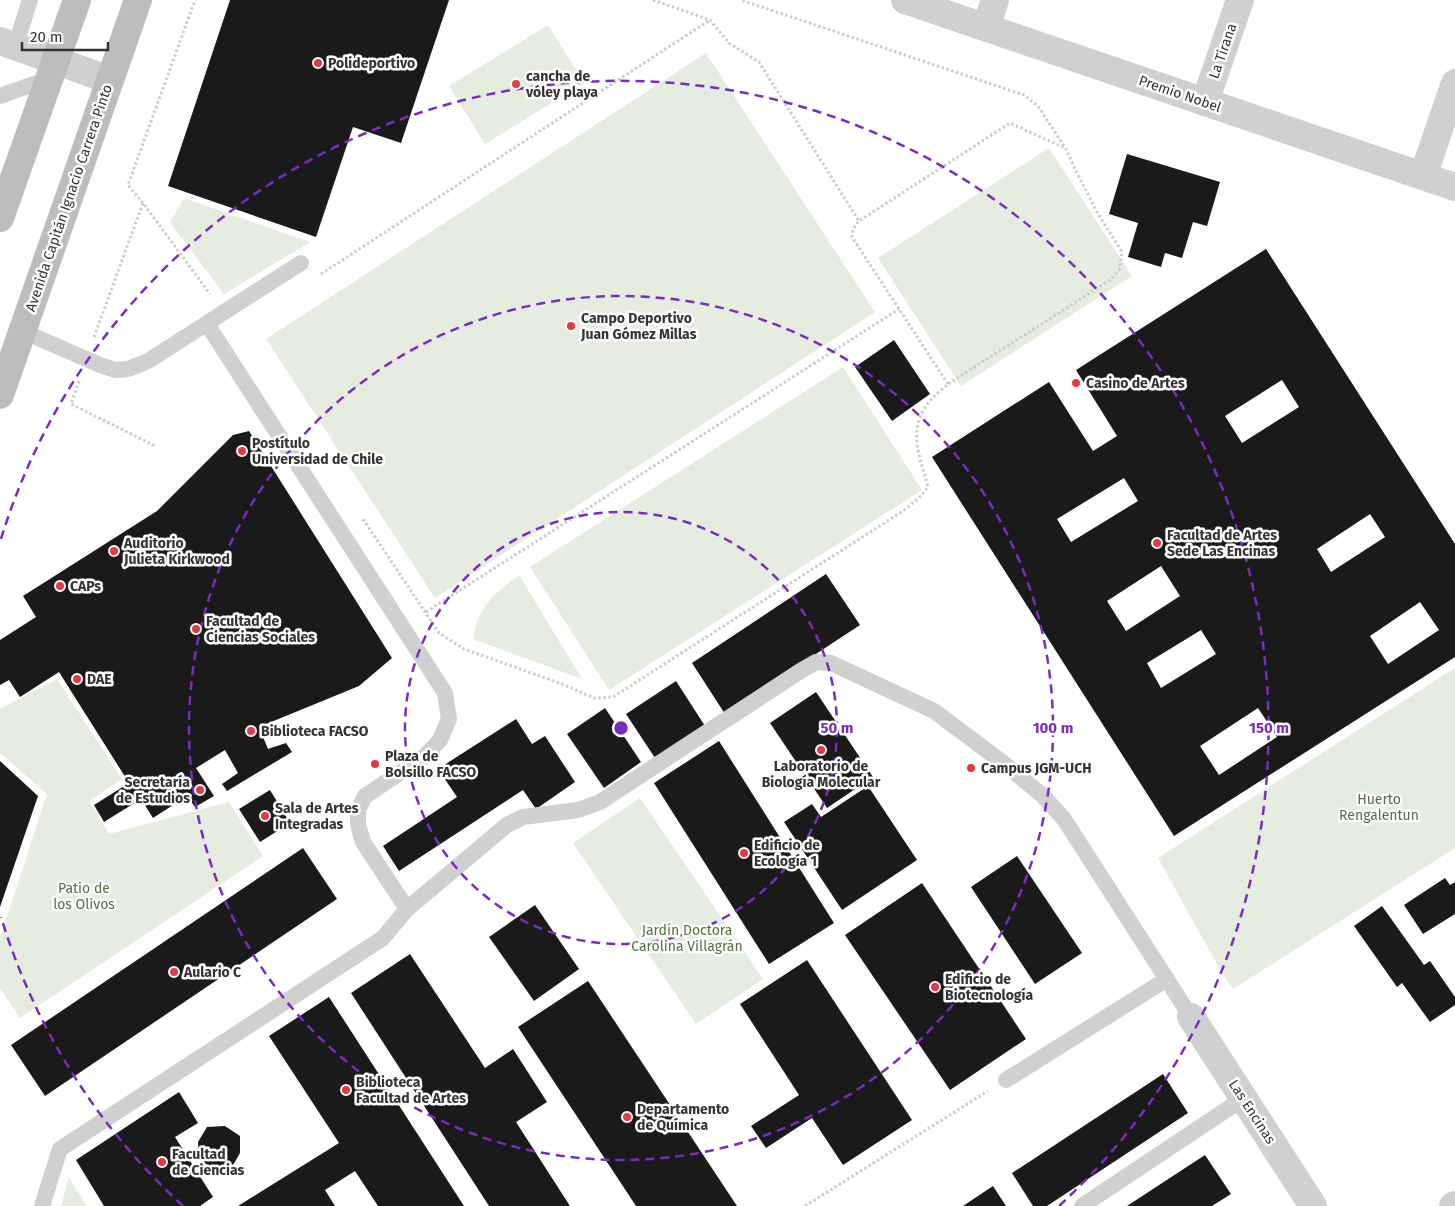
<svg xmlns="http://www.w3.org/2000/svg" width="1455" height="1206" font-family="'Fira Sans',sans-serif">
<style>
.green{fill:#e6ecdf}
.building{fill:#1a1a1a;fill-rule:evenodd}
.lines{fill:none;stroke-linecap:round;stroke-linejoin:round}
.path{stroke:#cdcdcd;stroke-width:3;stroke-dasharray:2.5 2.5;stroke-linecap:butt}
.lane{stroke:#d0d0d0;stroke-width:16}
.street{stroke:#d0d0d0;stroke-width:28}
.secondary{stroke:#bdbdbd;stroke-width:28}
.ring{fill:none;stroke:#7b2cbf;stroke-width:2.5;stroke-dasharray:9 6}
.poi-dot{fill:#e63946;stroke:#fff;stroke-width:2}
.labels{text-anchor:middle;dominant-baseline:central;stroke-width:5;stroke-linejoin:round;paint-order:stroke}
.street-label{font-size:14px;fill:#333;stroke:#fff}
.poi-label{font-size:14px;font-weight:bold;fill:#333;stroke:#fff;text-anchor:start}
.park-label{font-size:14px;fill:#56703f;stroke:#fff}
.centre{fill:#7b2cbf;stroke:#fff;stroke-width:2.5}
.ring-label{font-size:15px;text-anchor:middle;font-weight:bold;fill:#7b2cbf;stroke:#fff;stroke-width:5;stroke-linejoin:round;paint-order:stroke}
</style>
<rect width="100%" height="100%" fill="#fff"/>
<g class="green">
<path d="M548,25L584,83L485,144L449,86Z"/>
<path d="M706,53L875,312L435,598L266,339Z"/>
<path d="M1049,148L1132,276L961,386L878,258Z"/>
<path d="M184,198L310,242L224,294L170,222Z"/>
<path d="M843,367L922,490L609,690L530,567Z"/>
<path d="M519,575L582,679L473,639C479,605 493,595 519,575Z"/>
<path d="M1455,668V848L1233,989L1222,973L1158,858Z"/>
<path d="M57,679L122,779L89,801L109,834L229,802L263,856L20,1018L0,988V938L47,794L0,753V709Z"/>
<path d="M640,798L763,979L696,1024L573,843Z"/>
<path d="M69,1177V1178L87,1206H61Z"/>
</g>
<g class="building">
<path d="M230,0H449L401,143L353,127L316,237L168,186Z"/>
<path d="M1127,154L1220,182L1207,226L1193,222L1182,258L1165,253L1161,267L1128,257L1138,223L1109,214Z"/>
<path d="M1266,249L1455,544V657L1174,836L932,457L1049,382L1093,451L1117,436L1076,370ZM1282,380L1299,407L1242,443L1225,416ZM1124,478L1138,501L1071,542L1057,519ZM1370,514L1385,537L1331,572L1317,549ZM1161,566L1180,596L1126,631L1107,601ZM1420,602L1439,630L1388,664L1370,636ZM1201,630L1216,654L1161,688L1147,663ZM1258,708L1277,737L1219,775L1200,746Z"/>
<path d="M894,340L930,394L892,421L855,367Z"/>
<path d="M249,431L392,658L359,686L259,727L268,749L286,743L292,752L227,791L222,784L238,773L225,750L196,768L214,796L195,807L187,796L153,818L141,799L104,822L94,805L129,783L59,672L20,697L9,680L0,685V640L36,617L23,596L157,511L233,435Z"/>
<path d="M826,574L860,625L725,714L692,663Z"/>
<path d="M676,681L705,726L655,758L626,714Z"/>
<path d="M816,692L873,777L827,808L770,723Z"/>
<path d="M605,708L641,762L604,788L567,734Z"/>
<path d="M516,719L532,744L545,736L575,782L536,809L523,790L399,871L383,846L457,797L438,769Z"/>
<path d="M719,741L834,923L769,964L654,783Z"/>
<path d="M0,761L38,796L0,907Z"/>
<path d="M868,786L917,860L842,910L784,822L812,804L821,817Z"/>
<path d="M270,790L290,823L260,842L239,809Z"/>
<path d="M303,848L337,899L45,1096L11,1045Z"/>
<path d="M1017,856L1082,953L1035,984L971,887Z"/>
<path d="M1445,878L1450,885L1455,882V914L1423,934L1404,905Z"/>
<path d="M922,883L1026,1039L950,1090L845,935Z"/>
<path d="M535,905L579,969L534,1001L489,937Z"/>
<path d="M1382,906L1424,965L1430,961L1455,997V1005L1430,1022L1402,983L1397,987L1354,926Z"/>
<path d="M410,954L485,1068L513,1049L547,1102L516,1122L570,1206H489L351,993Z"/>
<path d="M807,960L912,1120L843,1165L812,1118L766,1148L751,1126L799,1095L740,1004Z"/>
<path d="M588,981L737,1206H636L518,1027Z"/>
<path d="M329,997L464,1206H378L355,1171L325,1190L335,1206H238L339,1143L269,1036Z"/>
<path d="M1163,1074L1188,1113L1047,1206H1033L1012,1173Z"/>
<path d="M179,1092L198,1123L175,1137L213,1197L200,1206H104L76,1160Z"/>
<path d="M225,1126L240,1136V1153L232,1167L212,1170L199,1157L198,1142L207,1127Z"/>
<path d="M1205,1155L1231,1194L1212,1206H1127Z"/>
<path d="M993,1186L1006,1206H963Z"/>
</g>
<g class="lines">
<g class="path">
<path d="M653,0L710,20L729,43L759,62L859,221"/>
<path d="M143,203L128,185L195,0"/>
<path d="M321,274L710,20"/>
<path d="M94,337L143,203L210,294"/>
<path d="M79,381L71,404L155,446"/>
<path d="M948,384L852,237L853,229L859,221L1010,123L1065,148"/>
<path d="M363,519L439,633L464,649L562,684L594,698L613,697L903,511L919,498L928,487C920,456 907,432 928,403C933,396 942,390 948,384L1110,280L1119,271L1122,252L1098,214L1075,169L1066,149L1038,106L1024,95L741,0"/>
<path d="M426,612L899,309"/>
<path d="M805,1206L988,1091"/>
</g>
<g class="lane">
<path d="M15,47L30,0"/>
<path d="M0,96L48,79"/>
<path d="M207,324L445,693L449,719L440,740L425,756L365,796L358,810V824L363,842L407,909"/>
<path d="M22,331L100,365L115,370L128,369L148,361L301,263"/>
<path d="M1006,1080L1167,979"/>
<path d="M42,1206L60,1149L383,938L407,909L507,825L523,817L578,810L600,802L802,670L816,662L831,663L934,711L1002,762L1042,795L1064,819L1191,1017"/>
<path d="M1082,1206L1244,1098"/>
</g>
<g class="street">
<path d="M905,0L1455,187"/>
<path d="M986,27L995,0"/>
<path d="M0,41L110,80"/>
<path d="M1205,102L1240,0"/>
<path d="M1423,176L1455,83"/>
<path d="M1191,1017L1313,1206"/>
<path d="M1453,1206L1455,1205"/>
</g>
<g class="secondary">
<path d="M0,218L77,0"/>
<path d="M0,395L138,0"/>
</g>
</g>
<g class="ring">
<circle cx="621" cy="728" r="216"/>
<circle cx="621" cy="728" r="432"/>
<path d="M183 1206A648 648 0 0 1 1 917M1 539A648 648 0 1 1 1059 1206"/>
</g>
<g class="poi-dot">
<circle cx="318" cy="63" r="5"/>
<circle cx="516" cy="84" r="5"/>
<circle cx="571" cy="326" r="5"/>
<circle cx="1076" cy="383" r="5"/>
<circle cx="242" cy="451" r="5"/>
<circle cx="1157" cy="543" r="5"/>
<circle cx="114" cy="551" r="5"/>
<circle cx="60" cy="586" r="5"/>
<circle cx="196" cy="629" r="5"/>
<circle cx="77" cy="679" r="5"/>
<circle cx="251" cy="731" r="5"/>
<circle cx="821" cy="750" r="5"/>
<circle cx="375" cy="764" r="5"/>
<circle cx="971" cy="768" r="5"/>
<circle cx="200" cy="790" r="5"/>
<circle cx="265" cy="816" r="5"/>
<circle cx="744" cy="853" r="5"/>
<circle cx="174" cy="972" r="5"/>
<circle cx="935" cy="987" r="5"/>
<circle cx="346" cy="1090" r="5"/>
<circle cx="627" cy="1117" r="5"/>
<circle cx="162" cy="1162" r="5"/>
</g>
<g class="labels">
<g class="street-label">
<text transform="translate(1223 51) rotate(-71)">La Tirana</text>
<text transform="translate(1180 94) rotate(19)">Premio Nobel</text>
<text transform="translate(69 198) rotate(-71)">Avenida Capitán Ignacio Carrera Pinto</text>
<text transform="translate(1252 1112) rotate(57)">Las Encinas</text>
</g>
<g class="poi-label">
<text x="328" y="63">Polideportivo</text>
<text x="526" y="76">cancha de<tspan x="526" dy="16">vóley playa</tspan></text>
<text x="581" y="318">Campo Deportivo<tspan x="581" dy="16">Juan Gómez Millas</tspan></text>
<text x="1086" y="383">Casino de Artes</text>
<text x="252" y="443">Postítulo<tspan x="252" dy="16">Universidad de Chile</tspan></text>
<text x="1167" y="535">Facultad de Artes<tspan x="1167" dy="16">Sede Las Encinas</tspan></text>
<text x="124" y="543">Auditorio<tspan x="124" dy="16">Julieta Kirkwood</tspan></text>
<text x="70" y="586">CAPs</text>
<text x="206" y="621">Facultad de<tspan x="206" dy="16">Ciencias Sociales</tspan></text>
<text x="87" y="679">DAE</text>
<text x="261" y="731">Biblioteca FACSO</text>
<text x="385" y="756">Plaza de<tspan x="385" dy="16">Bolsillo FACSO</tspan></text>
<text x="821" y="766" text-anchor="middle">Laboratorio de<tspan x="821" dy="16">Biología Molecular</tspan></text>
<text x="981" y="768">Campus JGM-UCH</text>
<text x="190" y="782" text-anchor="end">Secretaría<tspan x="190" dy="16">de Estudios</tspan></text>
<text x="275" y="808">Sala de Artes<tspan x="275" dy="16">Integradas</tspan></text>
<text x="754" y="845">Edificio de<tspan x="754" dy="16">Ecología 1</tspan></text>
<text x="184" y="972">Aulario C</text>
<text x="945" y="979">Edificio de<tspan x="945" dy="16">Biotecnología</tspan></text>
<text x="356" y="1082">Biblioteca<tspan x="356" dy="16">Facultad de Artes</tspan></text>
<text x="637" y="1109">Departamento<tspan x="637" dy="16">de Química</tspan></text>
<text x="172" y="1154">Facultad<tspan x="172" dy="16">de Ciencias</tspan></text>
</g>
<g class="park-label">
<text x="1379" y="799">Huerto<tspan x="1379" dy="16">Rengalentun</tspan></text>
<text x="84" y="888">Patio de<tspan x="84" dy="16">los Olivos</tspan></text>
<text x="687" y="930">Jardín Doctora<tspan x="687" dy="16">Carolina Villagrán</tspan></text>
</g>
</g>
<circle cx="621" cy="728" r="8" class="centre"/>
<g class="ring-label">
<text x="837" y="733">50 m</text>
<text x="1053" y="733">100 m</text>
<text x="1269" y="733">150 m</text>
</g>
<path d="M22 42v8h86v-8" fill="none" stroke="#333333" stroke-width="2.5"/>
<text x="30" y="42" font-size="15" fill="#333333" stroke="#ffffff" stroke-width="4" paint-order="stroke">20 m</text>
</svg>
